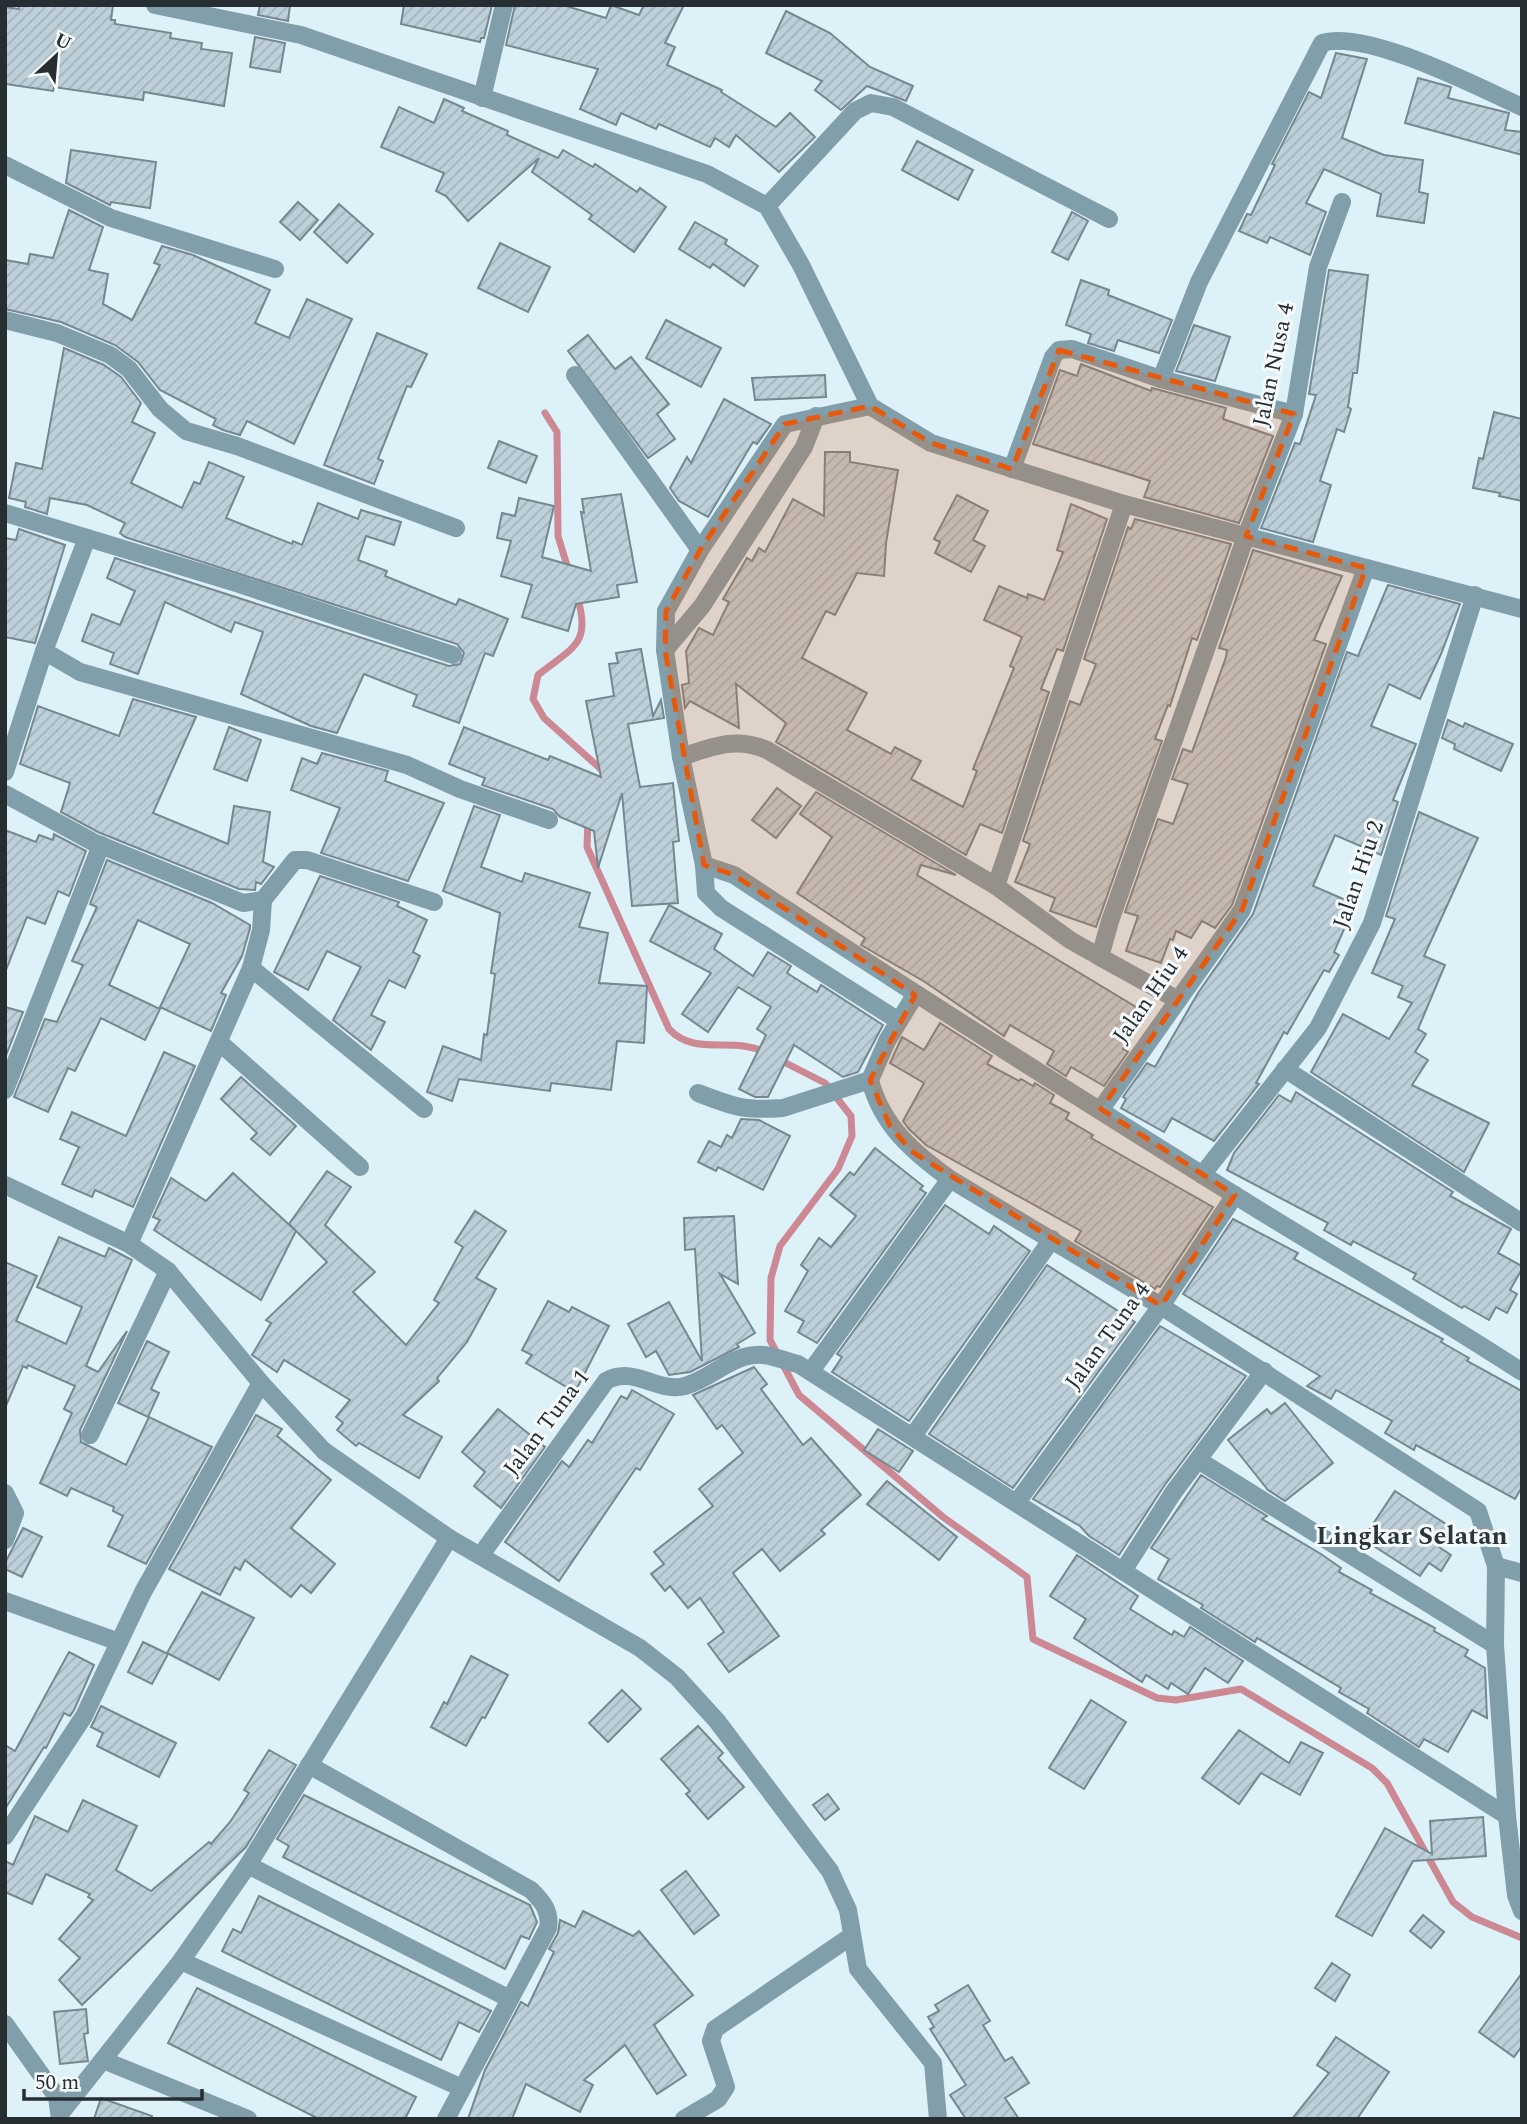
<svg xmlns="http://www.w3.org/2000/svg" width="1527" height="2124" font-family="Spectral,serif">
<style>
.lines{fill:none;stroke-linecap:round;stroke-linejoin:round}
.stream{stroke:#cc8993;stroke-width:7}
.building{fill:url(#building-hatch);stroke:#76888f;stroke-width:2}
.minor{stroke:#819eab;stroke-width:18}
.marked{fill:#e8590c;fill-opacity:0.2;stroke:#e8590c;stroke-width:5;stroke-dasharray:14 9;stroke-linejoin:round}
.labels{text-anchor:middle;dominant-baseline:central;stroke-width:6;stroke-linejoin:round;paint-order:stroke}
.street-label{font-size:23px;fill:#272e31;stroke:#f7fbfd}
.quarter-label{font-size:26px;font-weight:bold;fill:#27373e;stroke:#f7fbfd}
</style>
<defs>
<pattern id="building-hatch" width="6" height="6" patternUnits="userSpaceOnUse" patternTransform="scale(1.75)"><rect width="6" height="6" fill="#bdd0d9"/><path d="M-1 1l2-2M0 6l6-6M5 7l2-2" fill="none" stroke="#a2b3bb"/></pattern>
</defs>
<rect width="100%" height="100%" fill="#ddf1f9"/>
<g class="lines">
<g class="stream">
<path d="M545,413L557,432L558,536L569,572"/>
<path d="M577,596C592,644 573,647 538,675L533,699L544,718L603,771"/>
<path d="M588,819L587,847L669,1029C695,1057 732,1036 765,1052"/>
<path d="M778,1059L825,1083L851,1116L852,1136L838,1169L780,1246L771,1278L770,1340L799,1395L943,1517L1027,1577L1033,1639L1157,1698L1176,1700L1241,1689L1372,1768L1387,1783L1453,1902L1472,1917L1522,1938"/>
</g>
</g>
<g class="building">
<path d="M19,5H113L111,20H115V24L171,33L170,38L202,43L201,49L232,53L224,106L144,92L143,100L54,87L53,91L5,84V7L19,9Z"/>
<path d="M260,5H290L288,21L258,15Z"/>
<path d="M404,5H492L484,38H481L480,42L401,24Z"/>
<path d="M515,5H563L606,18L611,5L639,15L644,5H684L665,43L675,47L667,65L722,90L721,92L776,127L790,113L815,137L779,172L736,135L729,147L715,138L710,147L659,124L656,129L621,113L616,125L580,109L598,69L506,45Z"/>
<path d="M786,11L830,33L870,67L913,86L906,101L867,86L841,110L815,90L822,81L766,53Z"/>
<path d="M255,37L285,43L280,72L250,67Z"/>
<path d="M1336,53L1367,59L1342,138L1384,155L1423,160L1419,192L1428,194L1424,223L1377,216L1381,194L1324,169L1306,203L1326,212L1310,255L1270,237L1267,243L1239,231L1247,214L1251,215L1275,165L1272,164L1309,92L1321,98Z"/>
<path d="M1418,78L1451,87L1448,98L1509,113L1505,130L1522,132V155L1405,123Z"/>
<path d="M444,99L464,108L462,111L508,131L507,135L558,158L563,150L593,167L595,164L637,192L640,188L666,207L634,252L589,219L592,215L532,172L539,158L468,221L446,196L436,191L444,173L381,147L399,107L434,123Z"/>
<path d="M917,141L973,170L958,200L902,170Z"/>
<path d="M71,150L156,162L150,208L111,202L110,205L66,183Z"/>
<path d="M298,202L318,220L300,240L280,222Z"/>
<path d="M339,204L373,234L347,263L314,232Z"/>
<path d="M69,210L103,227L89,270L108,274L103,304L132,320L160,265L154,263L162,246L193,255L270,290L255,323L289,338L307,299L352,319L294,444L247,421L240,435L223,430L213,425L216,419L160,390L138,362L115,345L61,322L5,309V260L28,264L30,254L53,258Z"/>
<path d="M1072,212L1088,221L1068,260L1052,252Z"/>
<path d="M695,222L727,240L725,244L758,266L744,286L713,264L710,268L679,249Z"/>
<path d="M500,243L550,267L528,312L478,288Z"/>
<path d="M1329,270L1368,275L1357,373H1353L1348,407L1351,409L1344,432L1337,429L1320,481L1331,485L1313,542L1261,528L1295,443L1300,444L1316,395L1309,394Z"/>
<path d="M1081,280L1109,290L1108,295L1172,320L1159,353L1118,340L1114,351L1088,343L1091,334L1066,325Z"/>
<path d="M666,320L721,348L701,387L646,358Z"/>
<path d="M1194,325L1230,337L1215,381L1176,371Z"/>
<path d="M377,333L427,354L411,387L407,386L378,459L383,461L374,484L324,465Z"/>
<path d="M588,335L615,369L631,357L669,404L657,414L675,439L648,458L568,351Z"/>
<path d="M64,348L104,365L121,377L141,403L132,422L155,433L131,483L182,508L194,482L200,484L209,462L244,477L226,518L292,544L293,541L302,545L318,503L358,519L361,510L401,522L394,545L366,536L358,560L387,571L385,576L456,605L459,599L508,619L493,656L485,653L459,723L413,706L417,695L364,674L337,733L311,726L241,694L263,632L235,622L231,632L165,602L138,674L110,664L114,653L82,641L92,614L120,625L135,591L107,578L115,558L449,666L460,664L464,653L457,644L125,537L120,533L125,523L87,505L50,498L47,514L25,507L26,502L9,498L16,463L42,469Z"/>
<path d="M1081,364L1151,391L1152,388L1226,408L1223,419L1273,436L1239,523L1144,497L1150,481L1033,444L1060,370L1077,376Z"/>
<path d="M825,375L826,397L755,400L752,378Z"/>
<path d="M724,399L771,424L757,444L753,442L708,517L679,501L670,488L687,457L691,463Z"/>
<path d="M1494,412L1522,419V501L1499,496L1500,493L1473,488L1479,458L1483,459Z"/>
<path d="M499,441L537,456L526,483L488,468Z"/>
<path d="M825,452H850V462L898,470L886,543L884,576L857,573L835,615L826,611L802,658L867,693L847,730L891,754L895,747L921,761L911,779L963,807L977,771L973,769L1014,668L1010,666L1022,637L984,620L999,586L1027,598L1028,594L1044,600L1063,552L1057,550L1071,504L1107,519L1063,651L1057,649L1041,689L1049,692L1002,833L980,824L966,855L776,742L786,723L736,684L739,728L690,701L685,708L682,685L689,683L686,651L699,628L713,635L729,602L723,599L747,558L752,561L759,548L765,552L793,499L824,516Z"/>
<path d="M621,494L637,582L617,585L619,597L576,604L568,631L522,617L532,585L501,576L511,541L497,538L502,513L515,516L519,498L554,506L542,557L591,571L581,512L584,513L582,499Z"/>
<path d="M957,495L988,511L973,540L985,546L971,572L935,553L940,542L934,539Z"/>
<path d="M1135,519L1231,544L1197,640L1192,638L1170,706L1168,705L1155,739L1162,741L1096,927L1050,911L1055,898L1015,882L1030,844L1023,841L1070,701L1080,705L1096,664L1084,659L1128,527L1131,529Z"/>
<path d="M19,529L65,545L35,643L5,637V538L16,540Z"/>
<path d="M1253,550L1342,576L1314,640L1326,644L1232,905L1215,928L1202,921L1191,938L1176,931L1173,940L1170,939L1161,963L1126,951L1138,916L1125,912L1158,819L1173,824L1188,784L1172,779L1183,749L1192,752L1226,657L1227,650L1219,648Z"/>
<path d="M1388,585L1460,604L1441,654L1420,699L1389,684L1371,726L1416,744L1393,800L1398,802L1381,855L1335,835L1313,886L1355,904L1334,952L1339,955L1329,972L1324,970L1287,1034L1284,1032L1256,1083L1259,1084L1214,1141L1172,1118L1164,1132L1121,1108L1126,1099L1123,1097L1147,1063L1155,1067L1198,993L1253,914L1347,652L1358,656Z"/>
<path d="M641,649L653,716L661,700L664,718L628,724L640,787L673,783L679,841L673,842L678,903L632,906L622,793L598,868L594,831L560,817L553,809L482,785L485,778L449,764L464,727L548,760L550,756L601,777L586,701L614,696L609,664L618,663L616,653Z"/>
<path d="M133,699L196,717L153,813L228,844L234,806L270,812L263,862L274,867L261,884L256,882L255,890L239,889L98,832L61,812L70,783L20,764L38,706L119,736Z"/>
<path d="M1448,720L1463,727L1465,723L1513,744L1501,771L1454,749L1455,744L1442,738Z"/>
<path d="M229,727L261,740L247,781L214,769Z"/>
<path d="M322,753L388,771L385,781L444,803L408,881L321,853L340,808L291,790L302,758L317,764Z"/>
<path d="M777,788L801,806L776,838L752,820Z"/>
<path d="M816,792L956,875L921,865L917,875L1146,1013L1123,1049L1128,1052L1104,1086L1071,1067L1066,1076L1047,1064L1054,1051L1010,1025L1004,1036L925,982L861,945L865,938L797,893L832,837L800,814Z"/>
<path d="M474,806L500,815L481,867L522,882L525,873L590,893L579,927L608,933L599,983L647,986L644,1043L617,1041L611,1090L551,1083L550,1091L459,1079L452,1101L427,1092L443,1046L481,1060L484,1034L487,1035L495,974L491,973L500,913L443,891Z"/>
<path d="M1419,812L1478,838L1424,956L1445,965L1418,1029L1426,1034L1415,1052L1428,1060L1412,1085L1489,1123L1464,1172L1311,1072L1343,1014L1389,1039L1412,1003L1398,997L1403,986L1372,973L1395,919L1386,916Z"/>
<path d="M5,830L36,842L39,835L53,840L54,834L86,851L69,896L58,891L45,924L27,917L6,970Z"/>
<path d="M107,860L212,903L250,925V928L242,956L221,993L226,995L211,1031L160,1007L190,944L138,920L109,985L160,1009L145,1040L101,1018L75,1071L68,1068L48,1112L14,1097L45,1019L57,1022L83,965L72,961L97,907L90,904Z"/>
<path d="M320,876L399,902L397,906L427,920L413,952L420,956L405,988L389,980L371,1015L385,1022L371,1050L333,1020L361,967L327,951L308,990L274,972Z"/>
<path d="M669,905L722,934L714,949L753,976L768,952L791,966L787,973L817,992L821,985L883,1025L858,1072L843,1077L794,1045L768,1097H755L739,1089L766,1035L757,1029L771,1007L738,987L708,1032L682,1014L711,973L650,941Z"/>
<path d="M5,1007L23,1012L5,1058Z"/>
<path d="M940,1023L992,1056L987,1064L1019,1081L1021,1079L1033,1086L1035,1083L1054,1095L1050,1103L1069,1113L1066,1119L1093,1135L1091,1138L1213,1207L1160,1287L1157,1286L1155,1289L1075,1241L1081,1231L926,1145L909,1129L903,1121L924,1083L890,1063L902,1037L924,1050Z"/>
<path d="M164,1052L195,1066L133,1207L95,1190L92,1197L62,1184L79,1147L60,1139L72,1112L126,1136Z"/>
<path d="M241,1077L296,1126L270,1155L251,1139L257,1133L221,1099Z"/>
<path d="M1296,1092L1453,1192L1450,1196L1511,1229L1498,1253L1522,1266V1269L1510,1290L1517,1294L1507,1313L1496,1307L1489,1320L1464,1306L1462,1308L1413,1279L1416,1274L1353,1241L1351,1245L1324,1230L1328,1223L1227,1170L1234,1153L1279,1095L1291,1102Z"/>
<path d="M741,1119L759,1120L790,1136L763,1190L718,1167L716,1171L698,1162L709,1141L721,1147L727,1135L732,1138Z"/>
<path d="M875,1148L923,1186L920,1189L926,1193L817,1343L798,1332L804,1321L785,1311L808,1271L801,1265L819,1238L831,1247L856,1216L830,1195L850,1172L854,1175Z"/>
<path d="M327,1171L351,1187L325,1225L375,1272L353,1292L406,1345L439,1303L434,1300L463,1247L455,1242L475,1211L506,1231L476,1278L496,1289L467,1342L437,1378L439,1381L403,1415L442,1437L419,1478L359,1443L356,1446L337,1430L343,1423L336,1417L350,1400L284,1360L277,1372L252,1355L271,1323L266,1320L327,1262L289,1224Z"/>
<path d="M233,1173L296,1231L261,1300L154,1230L160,1220L153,1217L171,1178L206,1201Z"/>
<path d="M945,1205L989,1234L994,1226L1030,1251L909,1421L832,1372L842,1357L837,1354Z"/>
<path d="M734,1216L738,1284L720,1274L755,1333L737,1344L739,1347L690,1372L669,1375L656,1351L646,1357L628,1324L669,1302L702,1361L695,1249L685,1250L684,1218Z"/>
<path d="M1233,1219L1298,1253L1294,1259L1443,1339L1441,1342L1469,1358L1467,1361L1522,1391V1487L1515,1499L1416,1445L1414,1450L1385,1433L1392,1421L1336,1390L1331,1399L1307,1386L1320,1376L1183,1294Z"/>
<path d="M59,1237L105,1257L109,1248L132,1260L86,1366L98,1372L127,1331L80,1430L81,1442L126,1465L149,1417L212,1447L146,1564L108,1546L123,1516L113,1511L114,1507L71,1488L67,1496L40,1483L72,1413L64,1409L75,1386L28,1365L27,1368L23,1366L5,1408V1262L37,1276L16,1321L66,1344L82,1307L37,1287Z"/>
<path d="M1047,1265L1135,1322L1013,1488L929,1434Z"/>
<path d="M548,1301L569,1312L572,1307L609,1326L575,1392L526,1363L532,1355L522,1350Z"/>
<path d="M1160,1326L1246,1376L1164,1486L1119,1555L1089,1536L1080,1526L1033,1499Z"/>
<path d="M147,1341L169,1352L151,1389L159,1393L148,1417L118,1403Z"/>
<path d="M754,1367L767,1384L761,1389L803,1445L811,1438L861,1495L821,1530L825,1534L780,1571L762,1549L733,1573L779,1636L729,1672L708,1644L724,1632L700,1598L688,1608L670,1586L665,1591L651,1574L664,1564L654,1552L713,1506L699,1489L743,1453L722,1425L717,1429L693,1395Z"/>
<path d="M632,1390L674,1414L640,1470L636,1468L559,1581L505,1542L562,1461L569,1467L588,1440L592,1443L621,1396L627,1399Z"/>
<path d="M1285,1403L1333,1463L1285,1501L1268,1490L1228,1440L1267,1409L1271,1414Z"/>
<path d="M498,1409L545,1447L501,1508L474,1486L485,1472L462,1452Z"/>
<path d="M256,1415L282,1429L277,1436L331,1480L291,1528L335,1564L311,1593L301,1585L291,1597L245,1560L240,1570L235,1567L220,1595L169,1569Z"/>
<path d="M878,1429L913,1451L899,1472L864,1450Z"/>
<path d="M1201,1475L1267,1516L1262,1519L1321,1554L1341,1568L1339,1572L1372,1590L1370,1593L1435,1628L1434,1631L1468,1650L1465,1656L1485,1668L1487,1718L1472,1710L1448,1752L1424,1739L1419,1747L1367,1713L1369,1709L1339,1692L1341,1688L1257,1638L1255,1642L1201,1608L1203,1605L1158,1579L1169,1559L1151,1548Z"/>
<path d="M887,1481L957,1537L939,1560L867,1504Z"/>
<path d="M1395,1491L1452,1528L1439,1547L1451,1555L1441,1571L1429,1563L1420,1576L1363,1539Z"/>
<path d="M23,1528L42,1537L22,1577L5,1569V1563Z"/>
<path d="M1077,1555L1138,1596L1130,1609L1172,1635L1174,1631L1184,1637L1190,1627L1243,1661L1228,1683L1205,1668L1188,1694L1171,1683L1168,1689L1146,1675L1142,1682L1074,1638L1086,1619L1050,1596Z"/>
<path d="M202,1592L254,1618L219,1680L167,1653Z"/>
<path d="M143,1642L168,1654L152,1684L128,1672Z"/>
<path d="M69,1652L94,1665L74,1710L70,1716L64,1713L46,1748L44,1747L5,1809V1745L15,1751Z"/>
<path d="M471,1656L508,1675L485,1718L482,1717L466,1746L431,1727L444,1702L447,1704Z"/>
<path d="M622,1690L641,1709L608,1742L589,1723Z"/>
<path d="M1091,1700L1126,1722L1084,1789L1049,1768Z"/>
<path d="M101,1706L176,1743L159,1777L97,1746L103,1733L91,1727Z"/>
<path d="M698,1726L723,1753L718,1758L744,1787L708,1819L686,1794L690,1791L661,1759Z"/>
<path d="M1239,1730L1289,1763L1301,1742L1323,1753L1300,1795L1261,1773L1239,1804L1202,1778Z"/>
<path d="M269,1750L296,1765L246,1847L82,2005L59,1980L80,1958L59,1939L93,1900L88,1897L90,1894L46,1874L32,1904L5,1892V1861L13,1865L35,1816L68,1832L83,1800L137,1826L116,1870L151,1891L209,1842L211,1844L230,1822L249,1793L244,1790Z"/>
<path d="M828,1794L839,1809L825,1820L813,1805Z"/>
<path d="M304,1795L530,1905L537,1922L529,1939L521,1936L505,1969L283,1857L289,1846L277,1839Z"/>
<path d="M1483,1817L1486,1856L1413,1861L1372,1936L1336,1916L1385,1828L1432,1854L1430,1821Z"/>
<path d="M686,1871L719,1915L694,1934L661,1890Z"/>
<path d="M259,1896L491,2011L479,2032L459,2022L441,2060L222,1951L233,1929L241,1933Z"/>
<path d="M583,1911L633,1936L639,1931L693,1995L654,2025L686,2075L657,2094L625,2045L584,2080L593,2085L580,2112L526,2084L512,2119H468L485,2070L521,2002L528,2006L554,1952L549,1949L558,1933L560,1920L575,1927Z"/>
<path d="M1423,1915L1444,1932L1431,1948L1410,1931Z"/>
<path d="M1332,1963L1350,1975L1335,2001L1315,1988Z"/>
<path d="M1522,1973V2046L1514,2057L1479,2032Z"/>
<path d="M968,1985L990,2021L983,2025L1005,2061L1012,2057L1029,2083L1005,2098L1019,2119H966L950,2095L966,2085L930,2029L934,2027L928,2017L939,2011L935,2005Z"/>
<path d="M197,1988L416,2097L405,2119H319L168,2043Z"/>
<path d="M86,2009L88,2033L84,2034L88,2061L60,2064L54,2012Z"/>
<path d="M1336,2037L1389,2072L1357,2119H1292L1329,2073L1317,2065Z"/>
<path d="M101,2098L152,2116L151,2119H94Z"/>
</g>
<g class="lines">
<g class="minor">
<path d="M155,5L301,35L707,174L767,206L801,265L870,406L931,443L1124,504L1522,609"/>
<path d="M482,98L504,5"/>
<path d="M5,165L111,218L275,269"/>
<path d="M767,206L855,111L871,103L893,107L1109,219"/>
<path d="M5,320L57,333L110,355L129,369L160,409L186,431L237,446L456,528"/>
<path d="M575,375L700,550"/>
<path d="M1161,379L1199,282L1322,43C1366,29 1478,87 1522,107"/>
<path d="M870,406L785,424L700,550L666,611L665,650L681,757L704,865L706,893L721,908L899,1021"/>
<path d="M1012,469L1053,357L1059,350L1072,349L1161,379L1294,414"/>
<path d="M5,513L236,583L453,655"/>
<path d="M87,538L44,651L80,672L407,765L460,789L549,820"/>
<path d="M665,650L702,606L804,447L816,416"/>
<path d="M681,757C712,747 736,736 767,750L996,886L1070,940L1100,957L1110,921L1246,536L1294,414L1318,267L1342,202"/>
<path d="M5,772L44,651"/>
<path d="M5,794L93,842L243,903L263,900L295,860H307L434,902"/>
<path d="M704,865L734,875C899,984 1066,1090 1233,1194C1329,1254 1427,1310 1522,1372"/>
<path d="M996,886L1124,504"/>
<path d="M1100,957L1178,1000"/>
<path d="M251,968L424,1109"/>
<path d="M915,995L887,1041L870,1080C882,1126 913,1152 950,1179L1161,1306L1478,1511L1496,1566L1495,1645L1507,1816L1516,1895L1522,1911"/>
<path d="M219,1042L360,1167"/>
<path d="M1285,1069L1522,1223"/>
<path d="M5,1090L101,845"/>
<path d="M698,1093C734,1107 744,1111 783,1108L870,1080"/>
<path d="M1101,1109L1242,910L1366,568"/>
<path d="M1202,1175L1318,1028L1372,923L1475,595"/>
<path d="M5,1185L129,1244L168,1271L261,1383L324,1451L449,1538L640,1648L677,1677L717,1721L830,1871L848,1910L858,1969L933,2063L938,2119"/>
<path d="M129,1244L251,968L261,930L263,900"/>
<path d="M811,1371L950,1179"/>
<path d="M90,1435L168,1271"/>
<path d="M913,1436L1052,1239"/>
<path d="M1198,1460L1495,1645"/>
<path d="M5,1493L15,1513L5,1540"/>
<path d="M1017,1502L1161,1306L1235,1195"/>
<path d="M481,1555L606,1381C633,1365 657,1393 685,1386C710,1379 729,1357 755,1355C768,1353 785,1361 798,1364L1507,1816"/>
<path d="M1496,1566L1522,1573"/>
<path d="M1123,1571L1173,1493L1264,1371"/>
<path d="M5,1601L119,1642"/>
<path d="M309,1765L531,1890C542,1901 551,1911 548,1928L446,2119"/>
<path d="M5,1836L84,1716L143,1592L261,1383"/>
<path d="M248,1865L510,1999"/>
<path d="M181,1961L462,2088"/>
<path d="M5,2024L57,2097L60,2119"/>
<path d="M103,2060L248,2119"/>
<path d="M60,2114L181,1961L248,1865L449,1538"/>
<path d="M684,2119L718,2099L726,2087L711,2041L715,2029L850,1937"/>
</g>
</g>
<path class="marked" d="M1059,350L1294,414L1246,536L1366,568L1242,910L1101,1109L1235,1195L1161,1306L911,1151L890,1126L870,1080L915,995L734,875L704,865L665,650L666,611L700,550L785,424L870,406L931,443L1012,469Z"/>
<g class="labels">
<g class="street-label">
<text transform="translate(1274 365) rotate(-78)">Jalan Nusa 4</text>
<text transform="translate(1359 875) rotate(-71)">Jalan Hiu 2</text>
<text transform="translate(1151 995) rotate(-55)">Jalan Hiu 4</text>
<text transform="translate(1108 1336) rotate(-54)">Jalan Tuna 4</text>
<text transform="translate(547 1423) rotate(-53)">Jalan Tuna 1</text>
</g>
<g class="quarter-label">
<text x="1412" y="1536">Lingkar Selatan</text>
</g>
</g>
<rect width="1527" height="2124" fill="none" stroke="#272e31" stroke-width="14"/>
<g transform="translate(56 56) rotate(26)" stroke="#f7fbfd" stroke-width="5" paint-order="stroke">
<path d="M0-5L12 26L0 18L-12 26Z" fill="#272e31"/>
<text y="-10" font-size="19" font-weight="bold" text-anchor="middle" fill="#272e31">U</text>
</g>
<path d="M24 2089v10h178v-10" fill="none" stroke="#272e31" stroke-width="3.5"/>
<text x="35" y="2089" font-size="21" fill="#272e31" stroke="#f7fbfd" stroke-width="5" paint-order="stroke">50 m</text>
</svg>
